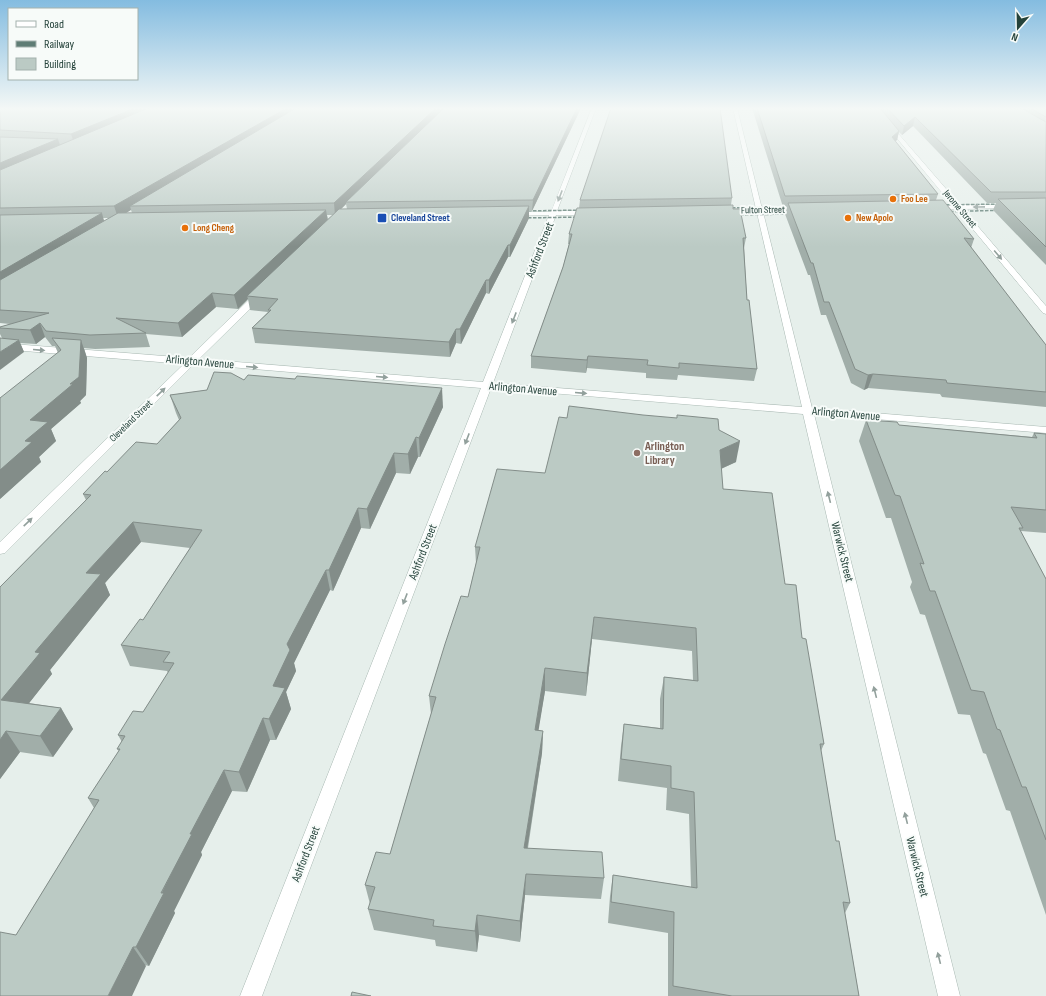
<svg xmlns="http://www.w3.org/2000/svg" width="1046" height="996" font-family="'Sofia Sans Condensed',sans-serif">
<style>
.lines{fill:none;stroke-linecap:round;stroke-linejoin:round}
.minor-casing{stroke:#a8b8b2;stroke-width:1}
.minor{fill:#fff;fill-rule:evenodd}
.rail{stroke:#5f7d75;stroke-width:1.5;stroke-dasharray:3.5 1.5;stroke-linecap:butt}
.wall{fill:#a1aea9;fill-rule:evenodd}
.shaded-wall{fill:#838d89}
.building{fill:#bbcac4;stroke:#838d89}
.oneway{fill:#92a09c}
.food-dot{fill:#e8710a;stroke:#f7fbf9;stroke-width:1.5}
.transit-dot{fill:#1a4fb4;stroke:#f7fbf9;stroke-width:1.5}
.education-dot{fill:#8d6e63;stroke:#f7fbf9;stroke-width:1.5}
.labels{text-anchor:middle;dominant-baseline:central;stroke-width:4;stroke-linejoin:round;paint-order:stroke}
.far-food-label{font-size:10px;font-weight:bold;fill:#c56008;stroke:#f7fbf9;text-anchor:start}
.far-street-label{font-size:10px;fill:#24423a;stroke:#f7fbf9}
.far-transit-label{font-size:10px;font-weight:bold;fill:#164399;stroke:#f7fbf9;text-anchor:start}
.street-label{font-size:12px;fill:#24423a;stroke:#f7fbf9}
.education-label{font-size:12px;font-weight:bold;fill:#785e54;stroke:#f7fbf9;text-anchor:start}
</style>
<rect width="100%" height="100%" fill="#e6efeb"/>
<g class="lines">
<g class="minor-casing">
<g id="minor">
<path d="M592,108H596L557,211H591L594,213L591,215H556L493,383L802,407L757,213H725L722,211L725,209H756L733,108H737L762,209L803,208L806,210L803,212H763L812,408L1046,427V433L814,414L960,996H938L803,414L491,388L262,996H240L481,388L194,364L5,553L0,554V542L184,364L0,349V343L189,358L257,292H263V296L199,359L483,382L549,215L513,216L510,214L513,212H551Z"/>
<path d="M872,108H876L960,205H1013V207L1011,208L963,209L1046,306V314L1043,313L956,209H931L930,208L933,206H953Z"/>
</g>
</g>
<use href="#minor" class="minor"/>
<g class="rail">
<path d="M936,205L1006,204"/>
<path d="M722,208L798,207"/>
<path d="M518,211L588,210"/>
<path d="M940,212L1006,210"/>
<path d="M730,215L796,214"/>
<path d="M518,218L586,217"/>
</g>
</g>
<g class="wall">
<path d="M0,108H581L532,211H529V218L514,249L510,257H508L489,294L486,293L461,344L456,343L450,357L255,343L252,328L268,312L250,310L248,299L238,309L216,307L182,337L146,334L150,347L95,349L84,348L87,358L86,395L80,401L81,403L51,429L56,441L39,457L41,462L0,499L58,353L55,346H52L45,337L36,344L20,343L24,352L2,338L0,334V327L10,324L0,323ZM346,204L347,209H341ZM130,210H131L132,213H126ZM327,215H333L328,219ZM103,218H109L104,221Z"/>
<path d="M752,108H1046V265L993,210L996,203H987L913,126L902,135L899,132L897,140L895,141L938,194L936,200L974,239L971,248L1046,345V407L942,397L940,394L868,388L864,390L851,383L826,315H821L810,275H808L785,214L787,207H783Z"/>
<path d="M732,198L731,205L733,209L746,238L744,248L747,300L757,369L754,381L678,375L677,380L646,378V373L587,368L586,373L531,368V356L563,267L569,244H568L569,234L579,208L580,200Z"/>
<path d="M244,380L443,407L420,457H418L410,474L396,473L370,529L361,528L333,591L330,590L294,663L296,671L286,692L291,709L276,740H270L247,792L232,791L201,852L202,855L174,911L175,913L149,966L16,935L94,808L88,798L119,751L117,749L122,742L118,735L143,712L168,673L167,671L130,666L121,645L143,620L190,548L141,542L105,583L110,595L50,670L52,674L29,703L61,708L73,729L53,757L20,752L0,779V587L86,500L83,494L107,472L157,444L179,420L176,413L170,395L207,390Z"/>
<path d="M866,420L899,425L1032,437L1034,433L1046,434V533L1021,531V532L1046,579V915L1010,811L1006,810L986,754L983,753L970,715L958,714L925,615L920,614L910,587L912,582L891,518H886L859,441Z"/>
<path d="M719,430L736,462L721,469L723,489L785,584L802,638L824,744L821,751L836,841L850,903L845,913L859,996H668V933L608,923L610,896L613,875L691,887L689,814L666,810L667,788L618,781L621,746L624,724L660,728V699L664,677L693,680L692,651L592,639L586,696L545,691L538,730L543,731L542,753L528,848L604,878L601,899L525,895L520,942L479,935L477,952L436,946L435,940L374,930L368,909L370,904L365,885L390,854L431,714L429,696L468,597L476,563L475,547L545,473Z"/>
</g>
<g class="shaded-wall">
<path d="M135,108H157L74,143L71,134Z"/>
<path d="M287,108H303L130,206L131,210L118,218L114,206Z"/>
<path d="M436,108H446L346,202V204L335,215L334,203Z"/>
<path d="M577,108H581L532,211L533,200Z"/>
<path d="M915,117L913,126L902,135L904,126Z"/>
<path d="M899,131L897,140L889,146L892,137Z"/>
<path d="M58,139L61,148L0,175V163Z"/>
<path d="M529,206V218L510,257V245Z"/>
<path d="M326,210L328,222L247,296L248,299L238,309L234,295Z"/>
<path d="M102,213L105,225L0,288V272Z"/>
<path d="M508,245V257L489,294V280Z"/>
<path d="M486,280V293L461,344L460,329Z"/>
<path d="M212,293L216,307L182,337L178,323Z"/>
<path d="M40,323L45,337L36,344L30,330Z"/>
<path d="M456,329V343L450,357L449,342Z"/>
<path d="M19,340L24,352L0,370V352Z"/>
<path d="M81,340L87,358L86,395L80,401L81,403L51,429L56,441L39,457L41,462L0,499V470L25,441L30,420L70,384Z"/>
<path d="M588,356L587,368L586,373L587,360Z"/>
<path d="M873,374L868,388L864,390L868,375Z"/>
<path d="M442,388L443,407L420,457L419,438Z"/>
<path d="M416,437L418,457L410,474L408,454Z"/>
<path d="M740,441L736,462L716,471L720,450Z"/>
<path d="M394,453L396,473L370,529L367,509Z"/>
<path d="M358,508L361,528L333,591L329,570Z"/>
<path d="M133,522L141,542L105,583L110,595L50,670L52,674L15,721L1,700L35,652L86,573Z"/>
<path d="M326,570L330,590L294,663L296,671L286,692L291,709L276,740L269,719L273,686L287,644Z"/>
<path d="M594,617L592,639L586,696L587,673Z"/>
<path d="M545,668V691L535,752V730Z"/>
<path d="M61,708L73,729L53,757L40,736Z"/>
<path d="M263,718L270,740L247,792L239,772Z"/>
<path d="M6,731L20,752L0,779V740Z"/>
<path d="M543,731L542,753L524,869V848Z"/>
<path d="M224,770L232,791L201,852L202,855L174,911L175,913L149,966L136,947L190,834Z"/>
<path d="M526,874L525,895L520,942V921Z"/>
<path d="M477,915L479,935L477,952L475,931Z"/>
<path d="M133,947L146,966L132,996H108Z"/>
</g>
<g class="building">
<path d="M0,108H135L71,134L0,130Z"/>
<path d="M148,108H287L114,206L0,208V170Z"/>
<path d="M296,108H436L334,203L130,206Z"/>
<path d="M444,108H577L533,200L346,202Z"/>
<path d="M611,108H720L732,198L580,200Z"/>
<path d="M757,108H880L899,131L892,137L938,194L785,196Z"/>
<path d="M887,108H1021L1046,122V192H991L915,117L904,126Z"/>
<path d="M1030,108H1046V117Z"/>
<path d="M0,137L58,139L0,163Z"/>
<path d="M1046,198V247L998,199Z"/>
<path d="M943,200L974,239L964,238L1046,345V392L947,383L946,380L873,374L868,375L855,369L829,302H824L813,263H811L788,203Z"/>
<path d="M733,205V209H740L746,238H743L747,300H749L757,369L679,363V368L647,365L648,360L588,356L587,360L531,356L563,267L572,234H569L577,208Z"/>
<path d="M529,206L514,237L510,245H508L489,280H486L460,329H456L449,342L252,328L271,310H268L278,299L247,296L339,209Z"/>
<path d="M326,210L234,295L212,293L178,323L116,318L146,333L90,335L46,331L40,323L30,330L0,328V327L49,313L0,310V280L118,213Z"/>
<path d="M102,213L0,272V215Z"/>
<path d="M0,338L19,340L0,352Z"/>
<path d="M52,338L81,340L79,377L70,384H73L30,420L48,422L25,441L32,442L0,470V398L61,350Z"/>
<path d="M214,372L231,373L244,380L248,375L295,379L297,376L442,388L419,438L416,437L408,454L394,453L367,509L358,508L329,570H326L287,644L290,650L273,686L285,688L269,719L263,718L239,772L224,770L190,834H192L161,893H164L136,947H133L108,996H0V932L16,935L99,800L88,798L120,749H117L125,736L118,735L133,711L143,712L174,663L163,662L170,652L121,645L140,619L143,620L202,530L133,522L86,573L101,574L35,652L40,653L1,700L61,708L40,736L6,731L0,740V587L91,495L83,494L105,471L107,472L136,442L157,444L181,418L170,395L207,390Z"/>
<path d="M569,406L643,415L677,418V415L718,419L719,430L740,441L720,450L723,489L772,493L785,584L796,585L802,638L806,639L824,744H820L836,841H839L850,903L843,902L859,996H732L673,986L674,912L611,902L613,875L697,888L694,792L671,788V766L621,759L624,724L663,729L664,677L698,681L696,628L594,617L587,673L545,668L535,730L543,731L524,848L602,852L604,878L526,874L520,921L477,915L475,931L433,926L434,920L368,909L375,887L365,885L376,852L390,854L436,697L429,696L445,644L461,596L468,597L480,547H475L497,469L545,473L559,417L567,418Z"/>
<path d="M866,420L897,422L899,425L1037,438L1034,433L1046,434V510L1011,507L1023,528H1019L1046,579V840L1026,787H1022L1000,730L997,729L984,692L971,690L935,591H930L920,563L924,564L900,496L895,495Z"/>
<path d="M352,992L371,996H351Z"/>
</g>
<defs><path id="oneway-solid" d="M-6-.8H1V-3.2L6.5 0L1 3.2V.8H-6Z"/></defs>
<g class="oneway">
<use href="#oneway-solid" transform="translate(560 196) rotate(111)"/>
<use href="#oneway-solid" transform="translate(979 207) rotate(179)"/>
<use href="#oneway-solid" transform="translate(998 255) rotate(50)"/>
<use href="#oneway-solid" transform="translate(514 318) rotate(111)"/>
<use href="#oneway-solid" transform="translate(39 350) rotate(5)"/>
<use href="#oneway-solid" transform="translate(252 367) rotate(5)"/>
<use href="#oneway-solid" transform="translate(382 377) rotate(5)"/>
<use href="#oneway-solid" transform="translate(161 392) rotate(-44)"/>
<use href="#oneway-solid" transform="translate(581 393) rotate(5)"/>
<use href="#oneway-solid" transform="translate(467 439) rotate(111)"/>
<use href="#oneway-solid" transform="translate(829 497) rotate(-104)"/>
<use href="#oneway-solid" transform="translate(28 522) rotate(-44)"/>
<use href="#oneway-solid" transform="translate(405 599) rotate(111)"/>
<use href="#oneway-solid" transform="translate(875 692) rotate(-104)"/>
<use href="#oneway-solid" transform="translate(906 818) rotate(-104)"/>
<use href="#oneway-solid" transform="translate(939 958) rotate(-104)"/>
</g>
<linearGradient id="sky" x2="0" y2="1"><stop stop-color="#84bce0"/><stop offset="0.44" stop-color="#f4f8f6"/><stop offset="1" stop-color="#f4f8f6" stop-opacity="0"/></linearGradient>
<rect width="1046" height="247" fill="url(#sky)"/>
<g class="food-dot">
<circle cx="893" cy="199" r="4"/>
<circle cx="848" cy="218" r="4"/>
<circle cx="185" cy="228" r="4"/>
</g>
<rect class="transit-dot" x="377" y="213" width="10" height="10" rx="2"/>
<circle class="education-dot" cx="637" cy="453" r="4"/>
<g class="labels">
<g class="far-food-label">
<text x="901" y="199">Foo Lee</text>
<text x="856" y="218">New Apolo</text>
<text x="193" y="228">Long Cheng</text>
</g>
<g class="far-street-label">
<text transform="translate(960 209) rotate(50)">Jerome Street</text>
<text transform="translate(763 210) rotate(-1)">Fulton Street</text>
<text transform="translate(131 421) rotate(-44)">Cleveland Street</text>
</g>
<g class="far-transit-label">
<text x="391" y="218">Cleveland Street</text>
</g>
<g class="street-label">
<text transform="translate(540 250) rotate(-69)">Ashford Street</text>
<text transform="translate(200 362) rotate(5)">Arlington Avenue</text>
<text transform="translate(523 389) rotate(5)">Arlington Avenue</text>
<text transform="translate(846 414) rotate(5)">Arlington Avenue</text>
<text transform="translate(423 552) rotate(-69)">Ashford Street</text>
<text transform="translate(842 552) rotate(76)">Warwick Street</text>
<text transform="translate(306 854) rotate(-69)">Ashford Street</text>
<text transform="translate(917 867) rotate(76)">Warwick Street</text>
</g>
<g class="education-label">
<text x="645" y="446">Arlington<tspan x="645" dy="14">Library</tspan></text>
</g>
</g>
<rect x="8" y="8" width="130" height="72" fill="#f7fbf9" stroke="#a3b1ad"/>
<rect x="16" y="21" width="20" height="6" fill="#ffffff" stroke="#a3b1ad"/>
<text x="44" y="28" font-size="12" fill="#24423a">Road</text>
<rect x="16" y="41" width="20" height="6" fill="#5f7d75" stroke="#a3b1ad"/>
<text x="44" y="48" font-size="12" fill="#24423a">Railway</text>
<rect x="16" y="58" width="20" height="12" fill="#bbcac4" stroke="#a3b1ad"/>
<text x="44" y="68" font-size="12" fill="#24423a">Building</text>
<g transform="translate(1018 28) rotate(200)" stroke="#f7fbf9" stroke-width="3" paint-order="stroke">
<path d="M0-3L7 15L0 10L-7 15Z" fill="#24423a"/>
<text y="-6" font-size="11" font-weight="bold" text-anchor="middle" fill="#24423a">N</text>
</g>
</svg>
